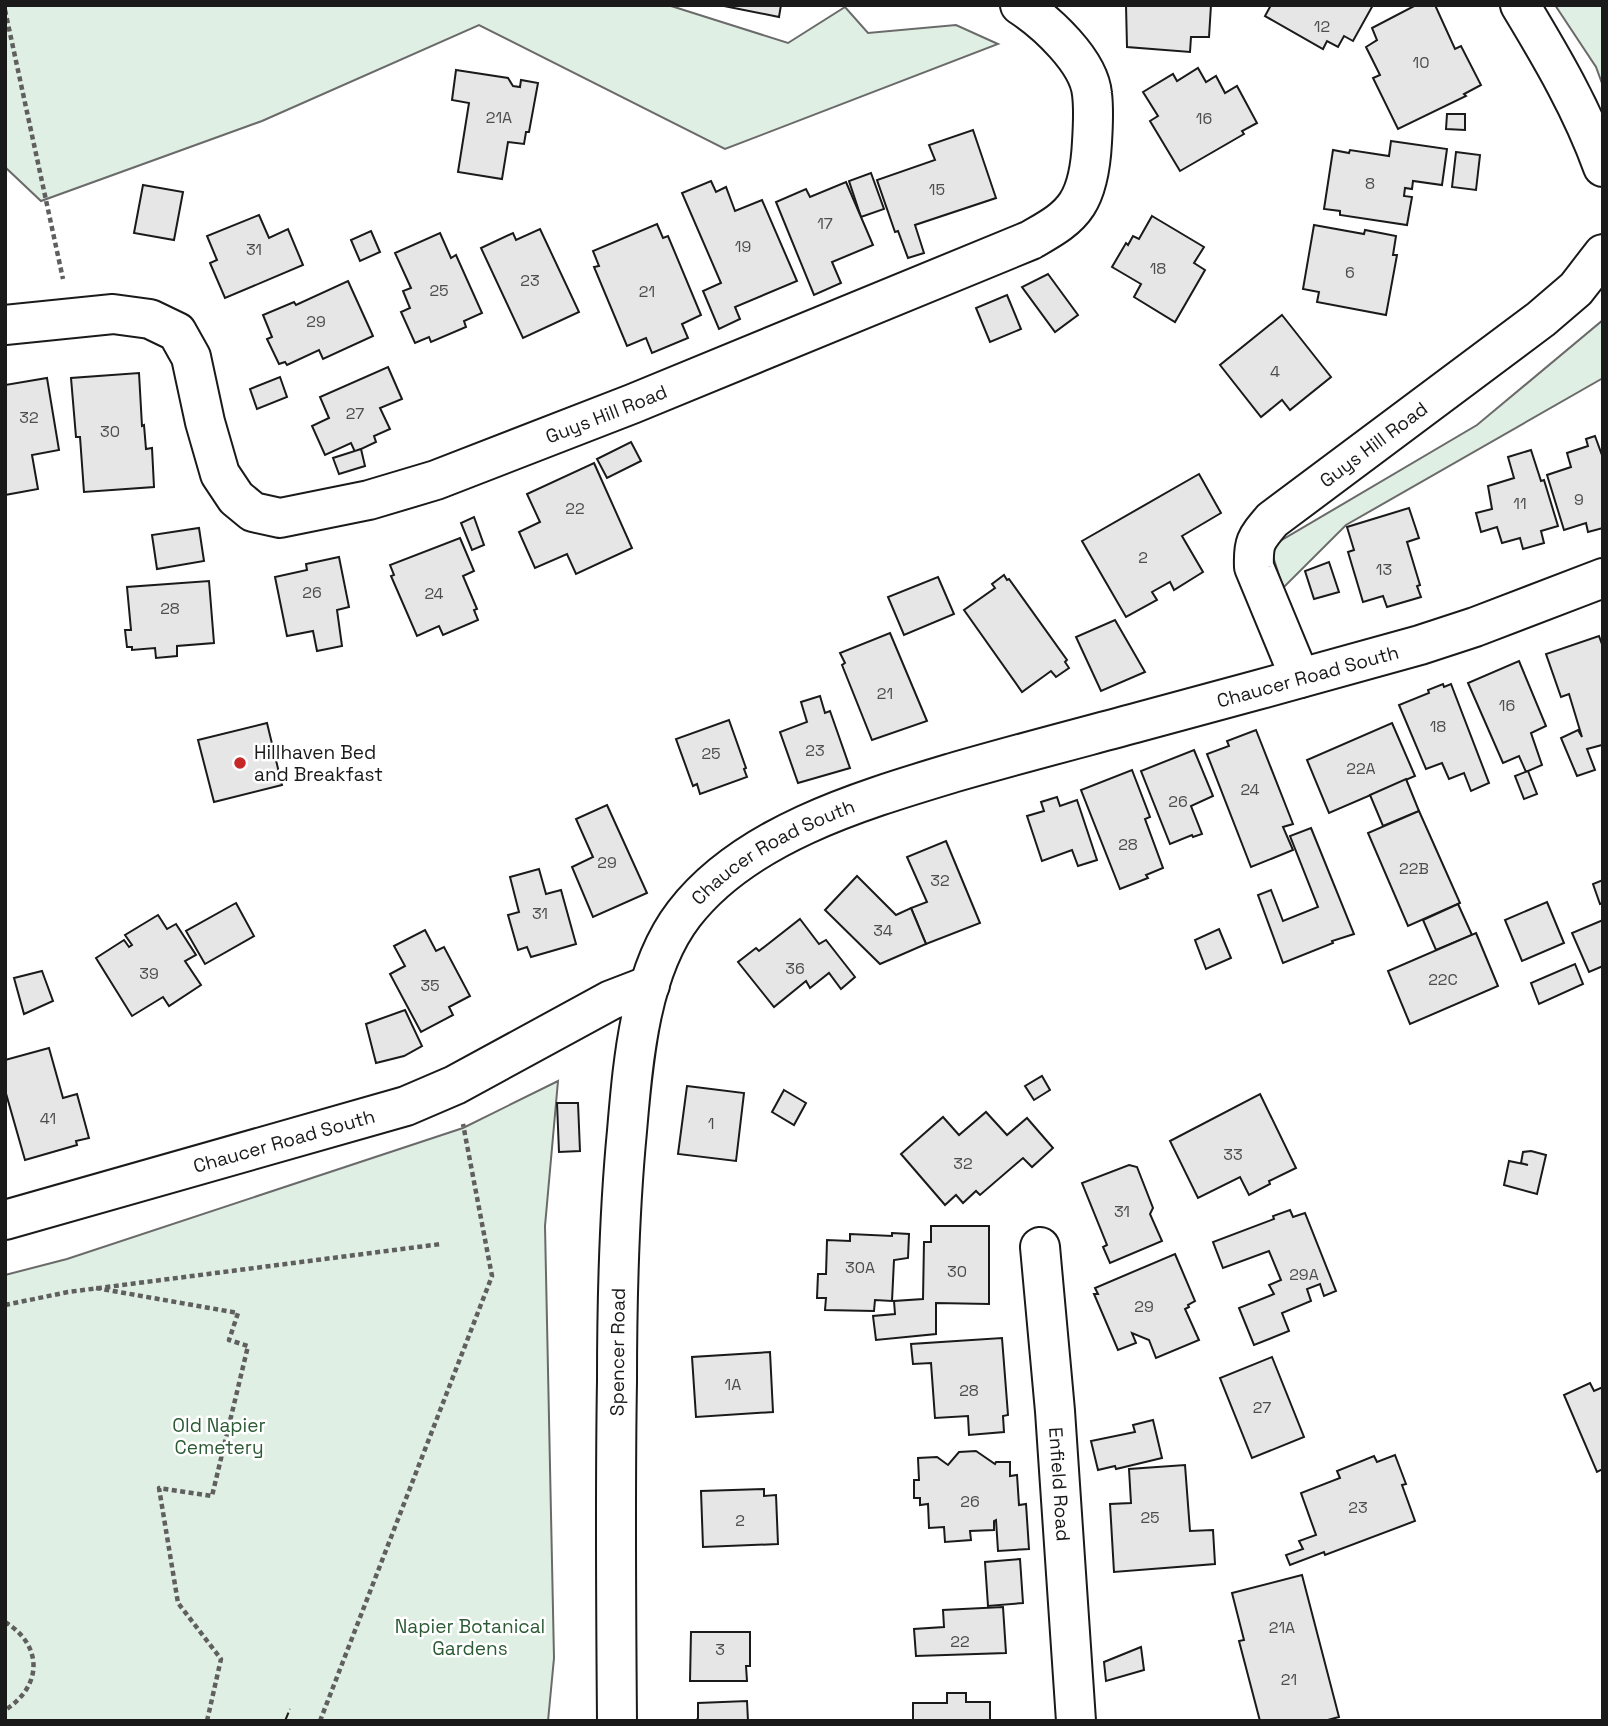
<svg xmlns="http://www.w3.org/2000/svg" width="1608" height="1726" font-family="'Space Grotesk',sans-serif">
<style>
.green{fill:#e0efe3;stroke:#6a6a6a;stroke-width:2}
.building{fill:#e6e6e6;stroke:#1a1a1a;stroke-width:2}
.lines{fill:none;stroke-linecap:round;stroke-linejoin:round}
.street-casing{stroke:#1a1a1a;stroke-width:42}
.secondary-casing{stroke:#1a1a1a;stroke-width:42}
.path{stroke:#5f5f5f;stroke-width:4.5;stroke-dasharray:5 3.5;stroke-linecap:butt}
.street{stroke:#fff;stroke-width:38}
.secondary{stroke:#fff;stroke-width:38}
.fence{stroke:#1a1a1a;stroke-width:2;stroke-dasharray:9 3.5;stroke-linecap:butt}
.poi-dot{fill:#c62828;stroke:#fff;stroke-width:2.5}
.labels{text-anchor:middle;dominant-baseline:central;stroke-width:5;stroke-linejoin:round;paint-order:stroke}
.number-label{font-size:16px;fill:#4d4d4d}
.street-label{font-size:19px;fill:#1a1a1a;stroke:#fff}
.poi-label{font-size:19px;fill:#1a1a1a;stroke:#fff;text-anchor:start}
.park-label{font-size:19px;fill:#2b5a34;stroke:#fff}
</style>
<rect width="100%" height="100%" fill="#fff"/>
<g class="green">
<path d="M5,5H668L788,43L845,7L868,33L956,25L998,44L725,149L479,25L262,121L41,201L5,167Z"/>
<path d="M1555,5H1603V86L1596,67Z"/>
<path d="M1603,320V378L1346,525L1283,588L1270,547L1477,425Z"/>
<path d="M558,1081L545,1226L554,1658L548,1721H5V1275L67,1259L463,1128Z"/>
</g>
<g class="building">
<path d="M719,5H781L779,17Z"/>
<path d="M1126,5H1211L1209,37H1191L1190,52L1127,47Z"/>
<path d="M1271,5H1373L1353,41L1344,36L1338,47L1327,41L1323,49L1265,16Z"/>
<path d="M1416,5H1435L1455,49L1461,46L1481,85L1464,94L1466,96L1398,129L1373,78L1380,75L1366,47L1377,40L1372,28Z"/>
<path d="M1198,68L1206,82L1216,76L1225,93L1237,86L1257,123L1242,131L1244,134L1180,171L1150,121L1158,116L1143,92L1173,74L1177,81Z"/>
<path d="M456,70L508,78L513,86L520,87L521,80L538,83L529,132H526L524,144L508,142L502,179L458,172L469,103L452,100Z"/>
<path d="M1447,114H1465V130L1446,129Z"/>
<path d="M973,130L996,198L915,225L924,253L908,258L898,231L895,232L877,180L935,160L929,145Z"/>
<path d="M1391,141L1447,149L1442,185L1413,181L1412,189L1405,188L1404,196L1412,197L1407,225L1340,215V211L1324,209L1333,150L1349,153L1350,150L1389,156Z"/>
<path d="M1456,152L1480,155L1476,190L1452,187Z"/>
<path d="M871,173L884,209L861,217L849,181Z"/>
<path d="M711,181L716,192L726,187L735,211L762,200L797,281L735,307L740,319L719,329L703,291L721,283L682,193Z"/>
<path d="M846,182L873,245L832,262L841,283L814,295L776,202L806,189L810,197Z"/>
<path d="M143,185L183,192L174,240L134,233Z"/>
<path d="M259,215L269,238L288,229L303,265L225,298L210,263L217,260L207,236Z"/>
<path d="M1152,216L1204,247L1194,263L1205,270L1175,322L1134,297L1141,284L1112,267L1126,243L1128,245L1133,236L1139,239Z"/>
<path d="M657,224L663,238L668,236L701,315L682,324L688,338L652,353L646,338L627,346L594,267L599,266L593,251Z"/>
<path d="M1314,225L1364,234L1365,230L1396,236L1393,255H1397L1386,315L1317,302L1319,292L1303,289Z"/>
<path d="M540,229L579,312L523,338L481,248L513,233L516,240Z"/>
<path d="M371,231L380,252L360,261L351,240Z"/>
<path d="M440,233L451,258L456,255L482,313L464,321L466,327L431,342L429,337L415,343L401,312L410,308L403,291L411,288L395,253Z"/>
<path d="M1048,274L1078,315L1055,332L1022,287Z"/>
<path d="M348,281L373,336L323,359L319,350L287,365L285,362L279,364L267,339L272,337L263,315L294,302L296,305Z"/>
<path d="M1007,295L1021,329L990,342L976,308Z"/>
<path d="M1282,315L1331,377L1290,410L1282,400L1261,417L1220,365Z"/>
<path d="M388,367L402,399L380,408L390,429L374,436L376,442L355,452L351,443L325,455L312,426L329,418L320,397Z"/>
<path d="M139,373L142,426L144,425L146,449L152,448L154,487L84,492L80,437H76L71,378Z"/>
<path d="M280,377L287,397L257,409L250,389Z"/>
<path d="M47,378L59,450L32,455L38,489L5,495V385Z"/>
<path d="M1595,436L1603,458V528L1588,532L1586,523L1564,530L1547,475L1571,467L1567,453L1588,446L1586,439Z"/>
<path d="M631,442L641,461L607,478L597,459Z"/>
<path d="M361,449L365,466L339,474L333,458Z"/>
<path d="M1531,450L1541,481L1544,480L1558,526L1541,531L1544,543L1523,549L1520,538L1502,543L1497,527L1481,532L1476,513L1492,509L1488,486L1514,478L1508,457Z"/>
<path d="M594,463L632,548L576,574L567,554L535,568L519,532L540,522L527,494Z"/>
<path d="M1199,474L1221,513L1182,536L1203,572L1174,590L1170,582L1152,592L1157,600L1126,617L1082,541Z"/>
<path d="M1409,508L1419,538L1407,542L1420,585L1417,586L1421,597L1387,607L1383,596L1363,602L1348,552L1354,550L1347,527Z"/>
<path d="M474,517L484,545L472,550L461,523Z"/>
<path d="M199,528L204,561L157,569L152,535Z"/>
<path d="M460,538L474,571L463,576L477,609L474,610L478,620L443,635L439,626L417,636L391,576L394,575L390,565Z"/>
<path d="M339,557L349,607L337,610L342,646L317,651L313,631L287,636L275,577L307,570L306,564Z"/>
<path d="M1329,562L1339,592L1314,599L1305,571Z"/>
<path d="M1004,575L1007,580L1009,579L1067,660L1065,662L1069,668L1056,677L1051,671L1022,692L964,610L995,588L992,584Z"/>
<path d="M938,577L954,614L904,635L888,597Z"/>
<path d="M209,581L214,643L177,646V656L156,658L155,648L132,650V647H127L125,630H131L127,587Z"/>
<path d="M1115,620L1145,672L1101,691L1076,637Z"/>
<path d="M890,633L927,721L872,740L842,665L845,663L840,653Z"/>
<path d="M1599,636L1603,647V748L1602,745L1587,749L1595,770L1577,776L1561,738L1578,730L1582,737L1569,694L1561,697L1546,654Z"/>
<path d="M1519,661L1546,726L1531,733L1542,765L1526,772L1519,756L1503,763L1468,683Z"/>
<path d="M1443,684L1444,687L1451,684L1489,783L1471,791L1464,773L1449,779L1442,763L1426,769L1399,705L1429,693L1428,690Z"/>
<path d="M820,696L825,713L830,711L850,768L798,783L780,732L807,722L801,702Z"/>
<path d="M729,720L746,768L744,769L747,777L700,794L697,784L693,786L676,739Z"/>
<path d="M267,723L282,785L214,802L198,740Z"/>
<path d="M1392,723L1415,776L1329,813L1307,760Z"/>
<path d="M1256,730L1293,824L1283,827L1293,850L1251,867L1207,754L1229,746L1227,741Z"/>
<path d="M1194,750L1213,796L1191,806L1202,834L1193,837L1192,835L1170,844L1141,771Z"/>
<path d="M1132,770L1150,817L1145,819L1163,868L1146,875L1148,878L1120,889L1081,790Z"/>
<path d="M1528,771L1537,794L1524,799L1515,776Z"/>
<path d="M1406,779L1419,811L1383,826L1370,795Z"/>
<path d="M1057,797L1060,806L1077,800L1097,860L1078,866L1072,850L1042,861L1027,816L1044,811L1041,802Z"/>
<path d="M607,805L647,893L593,917L572,867L593,857L576,819Z"/>
<path d="M1419,811L1460,903L1408,926L1368,833Z"/>
<path d="M1311,828L1354,934L1332,941L1333,943L1283,963L1258,895L1271,890L1283,921L1318,907L1290,836Z"/>
<path d="M946,841L980,923L926,944L911,908L927,902L907,857Z"/>
<path d="M539,869L546,894L561,890L576,944L531,957L527,947L518,950L508,915L519,912L510,877Z"/>
<path d="M857,876L896,915L911,908L926,944L880,964L825,910Z"/>
<path d="M1603,880V903L1600,904L1593,884Z"/>
<path d="M1547,902L1564,943L1522,961L1505,920Z"/>
<path d="M236,903L254,936L205,964L186,931Z"/>
<path d="M1458,904L1472,935L1436,950L1423,920Z"/>
<path d="M158,915L167,929L176,924L196,955L185,961L201,985L169,1006L163,997L132,1016L96,958L124,940L129,947L132,945L125,935Z"/>
<path d="M800,919L819,944L826,940L855,977L841,989L829,973L810,988L806,981L774,1007L738,962L756,948L759,951Z"/>
<path d="M1603,920V966L1589,972L1572,933Z"/>
<path d="M1219,929L1231,958L1206,969L1195,940Z"/>
<path d="M425,930L436,951L444,947L470,996L449,1007L453,1015L421,1032L390,974L405,966L394,946Z"/>
<path d="M1476,933L1498,986L1410,1024L1388,971Z"/>
<path d="M1575,964L1583,984L1539,1004L1531,983Z"/>
<path d="M42,971L53,1001L24,1014L14,978Z"/>
<path d="M405,1010L422,1046L404,1056L376,1063L366,1024Z"/>
<path d="M49,1048L63,1098L77,1094L89,1138L76,1141L77,1145L25,1160L5,1090V1060Z"/>
<path d="M1042,1076L1050,1090L1034,1100L1025,1086Z"/>
<path d="M687,1086L744,1093L736,1161L678,1154Z"/>
<path d="M784,1090L806,1103L794,1125L772,1112Z"/>
<path d="M1260,1094L1296,1168L1269,1181L1270,1184L1249,1195L1240,1177L1198,1198L1170,1141Z"/>
<path d="M557,1103H578L580,1151L559,1152Z"/>
<path d="M986,1112L1007,1135L1027,1118L1053,1148L1032,1167L1023,1158L980,1195L976,1191L963,1203L956,1195L945,1205L901,1154L943,1117L959,1135Z"/>
<path d="M1531,1151L1546,1155L1537,1194L1504,1185L1509,1161L1528,1165L1521,1163L1523,1152Z"/>
<path d="M1129,1165L1137,1167L1153,1208L1150,1214L1162,1241L1110,1263L1103,1247L1107,1245L1082,1183Z"/>
<path d="M1290,1210L1293,1217L1305,1213L1336,1291L1324,1296L1320,1284L1307,1289L1311,1301L1282,1313L1289,1331L1254,1345L1239,1308L1274,1294L1269,1285L1281,1280L1269,1251L1223,1268L1213,1242L1274,1219L1273,1216Z"/>
<path d="M931,1226H989V1304L936,1303V1334L876,1340L873,1316L895,1314L894,1301L923,1299L924,1242H931Z"/>
<path d="M892,1233L909,1234L908,1258L894,1260L892,1301L875,1300L874,1311L825,1310L826,1298H817L818,1274H826L827,1240L850,1241V1234L892,1236Z"/>
<path d="M1175,1254L1195,1301L1188,1305L1189,1307L1185,1309L1199,1340L1156,1358L1149,1340L1132,1333L1136,1343L1118,1350L1094,1294H1098L1095,1288Z"/>
<path d="M1002,1338L1008,1415L1003,1416L1004,1432L969,1435L968,1416L935,1418L931,1363L913,1364L911,1344Z"/>
<path d="M770,1352L773,1412L696,1417L692,1357Z"/>
<path d="M1272,1357L1304,1437L1252,1458L1220,1378Z"/>
<path d="M1590,1383L1594,1391L1603,1387V1469L1597,1472L1564,1395Z"/>
<path d="M1153,1420L1162,1458L1116,1469L1115,1466L1098,1470L1091,1441L1135,1432L1133,1425Z"/>
<path d="M976,1451L995,1464L996,1462H1010V1476L1017,1475L1019,1505L1026,1504L1029,1549L998,1551L996,1520L994,1521V1530L970,1531L971,1540L945,1542L944,1527L929,1528L928,1504L920,1505V1498H914V1480H919L918,1458L937,1457L948,1465L959,1452Z"/>
<path d="M1395,1455L1406,1484L1402,1485L1415,1521L1325,1555L1324,1552L1290,1565L1286,1555L1303,1549L1299,1541L1316,1535L1301,1493L1340,1478L1337,1471L1374,1456L1377,1462Z"/>
<path d="M1185,1465L1190,1531L1213,1530L1215,1564L1114,1572L1110,1504L1131,1503L1129,1469Z"/>
<path d="M764,1489V1496L776,1495L778,1544L703,1547L701,1491Z"/>
<path d="M1020,1559L1023,1603L988,1606L985,1562Z"/>
<path d="M1302,1575L1339,1717L1324,1721H1260L1239,1641L1244,1640L1232,1593Z"/>
<path d="M1003,1607L1006,1653L916,1656L914,1629L944,1627L943,1610Z"/>
<path d="M691,1632H750V1666H746L747,1681H690Z"/>
<path d="M1141,1647L1144,1670L1106,1681L1104,1662Z"/>
<path d="M947,1693H966V1702H990V1721H913V1703H947Z"/>
<path d="M747,1701L748,1721H696L698,1718V1703Z"/>
</g>
<g class="lines">
<g class="street-casing">
<g id="street">
<path d="M1520,5C1552,58 1582,109 1603,167"/>
<path id="s1" d="M5,325L113,314L150,319L177,332L191,357L205,422L220,474L236,498L253,512L280,518L369,500L436,480L632,404L1031,240C1048,230 1066,221 1077,204C1088,187 1091,162 1092,142C1093,126 1094,110 1092,94C1089,61 1046,22 1020,5"/>
<path id="s2" d="M1300,678L1254,567C1253,542 1256,539 1272,520L1541,319L1576,289L1603,254"/>
<path id="s3" d="M5,1220L406,1106L455,1085L611,1000L650,985"/>
<path id="s4" d="M1040,1247L1055,1411L1076,1721"/>
</g>
</g>
<g class="secondary-casing">
<g id="secondary">
<path id="s5" d="M617,1721C616,1608 615,1494 617,1381C617,1297 619,1214 627,1131C633,1061 640,971 684,914C745,835 859,801 952,773C1014,755 1076,739 1139,722C1233,697 1326,671 1420,645L1475,627L1603,578"/>
</g>
</g>
<g class="path">
<path d="M5,10L63,279"/>
<path d="M96,1288L238,1313L229,1340L248,1346L212,1496L159,1488L178,1603L221,1659L207,1721"/>
<path d="M5,1305L68,1292L441,1244"/>
<path d="M5,1622C43,1645 43,1686 5,1710"/>
<path d="M320,1721L492,1276L463,1124"/>
</g>
<use href="#street" class="street"/>
<use href="#secondary" class="secondary"/>
<path class="fence" d="M285,1721L290,1709"/>
</g>
<circle class="poi-dot" cx="240" cy="763" r="7"/>
<g class="labels">
<g class="number-label">
<text x="1322" y="26">12</text>
<text x="1421" y="62">10</text>
<text x="499" y="117">21A</text>
<text x="1204" y="118">16</text>
<text x="1370" y="183">8</text>
<text x="937" y="189">15</text>
<text x="825" y="223">17</text>
<text x="743" y="246">19</text>
<text x="254" y="249">31</text>
<text x="1158" y="268">18</text>
<text x="1350" y="272">6</text>
<text x="530" y="280">23</text>
<text x="439" y="290">25</text>
<text x="647" y="291">21</text>
<text x="316" y="321">29</text>
<text x="1275" y="371">4</text>
<text x="355" y="413">27</text>
<text x="29" y="417">32</text>
<text x="110" y="431">30</text>
<text x="1579" y="499">9</text>
<text x="1520" y="503">11</text>
<text x="575" y="508">22</text>
<text x="1143" y="557">2</text>
<text x="1384" y="569">13</text>
<text x="312" y="592">26</text>
<text x="434" y="593">24</text>
<text x="170" y="608">28</text>
<text x="885" y="693">21</text>
<text x="1507" y="705">16</text>
<text x="1438" y="726">18</text>
<text x="815" y="750">23</text>
<text x="711" y="753">25</text>
<text x="1361" y="768">22A</text>
<text x="1250" y="789">24</text>
<text x="1178" y="801">26</text>
<text x="1128" y="844">28</text>
<text x="607" y="862">29</text>
<text x="1414" y="868">22B</text>
<text x="940" y="880">32</text>
<text x="540" y="913">31</text>
<text x="883" y="930">34</text>
<text x="795" y="968">36</text>
<text x="149" y="973">39</text>
<text x="1443" y="979">22C</text>
<text x="430" y="985">35</text>
<text x="48" y="1118">41</text>
<text x="711" y="1123">1</text>
<text x="1233" y="1154">33</text>
<text x="963" y="1163">32</text>
<text x="1122" y="1211">31</text>
<text x="860" y="1267">30A</text>
<text x="957" y="1271">30</text>
<text x="1304" y="1274">29A</text>
<text x="1144" y="1306">29</text>
<text x="733" y="1384">1A</text>
<text x="969" y="1390">28</text>
<text x="1262" y="1407">27</text>
<text x="970" y="1501">26</text>
<text x="1358" y="1507">23</text>
<text x="1150" y="1517">25</text>
<text x="740" y="1520">2</text>
<text x="1282" y="1627">21A</text>
<text x="960" y="1641">22</text>
<text x="720" y="1649">3</text>
<text x="1289" y="1679">21</text>
</g>
<g class="street-label">
<text stroke="none"><textPath href="#s1" startOffset="747">Guys Hill Road</textPath></text>
<text stroke="none"><textPath href="#s2" startOffset="299">Guys Hill Road</textPath></text>
<text stroke="none"><textPath href="#s5" startOffset="1494">Chaucer Road South</textPath></text>
<text stroke="none"><textPath href="#s5" startOffset="928">Chaucer Road South</textPath></text>
<text stroke="none"><textPath href="#s3" startOffset="290">Chaucer Road South</textPath></text>
<text stroke="none"><textPath href="#s5" startOffset="369">Spencer Road</textPath></text>
<text stroke="none"><textPath href="#s4" startOffset="238">Enfield Road</textPath></text>
</g>
<g class="poi-label">
<text x="254" y="752">Hillhaven Bed<tspan x="254" dy="22">and Breakfast</tspan></text>
</g>
<g class="park-label">
<text x="219" y="1425">Old Napier<tspan x="219" dy="22">Cemetery</tspan></text>
<text x="470" y="1626">Napier Botanical<tspan x="470" dy="22">Gardens</tspan></text>
</g>
</g>
<rect width="1608" height="1726" fill="none" stroke="#1a1a1a" stroke-width="14"/>
</svg>
